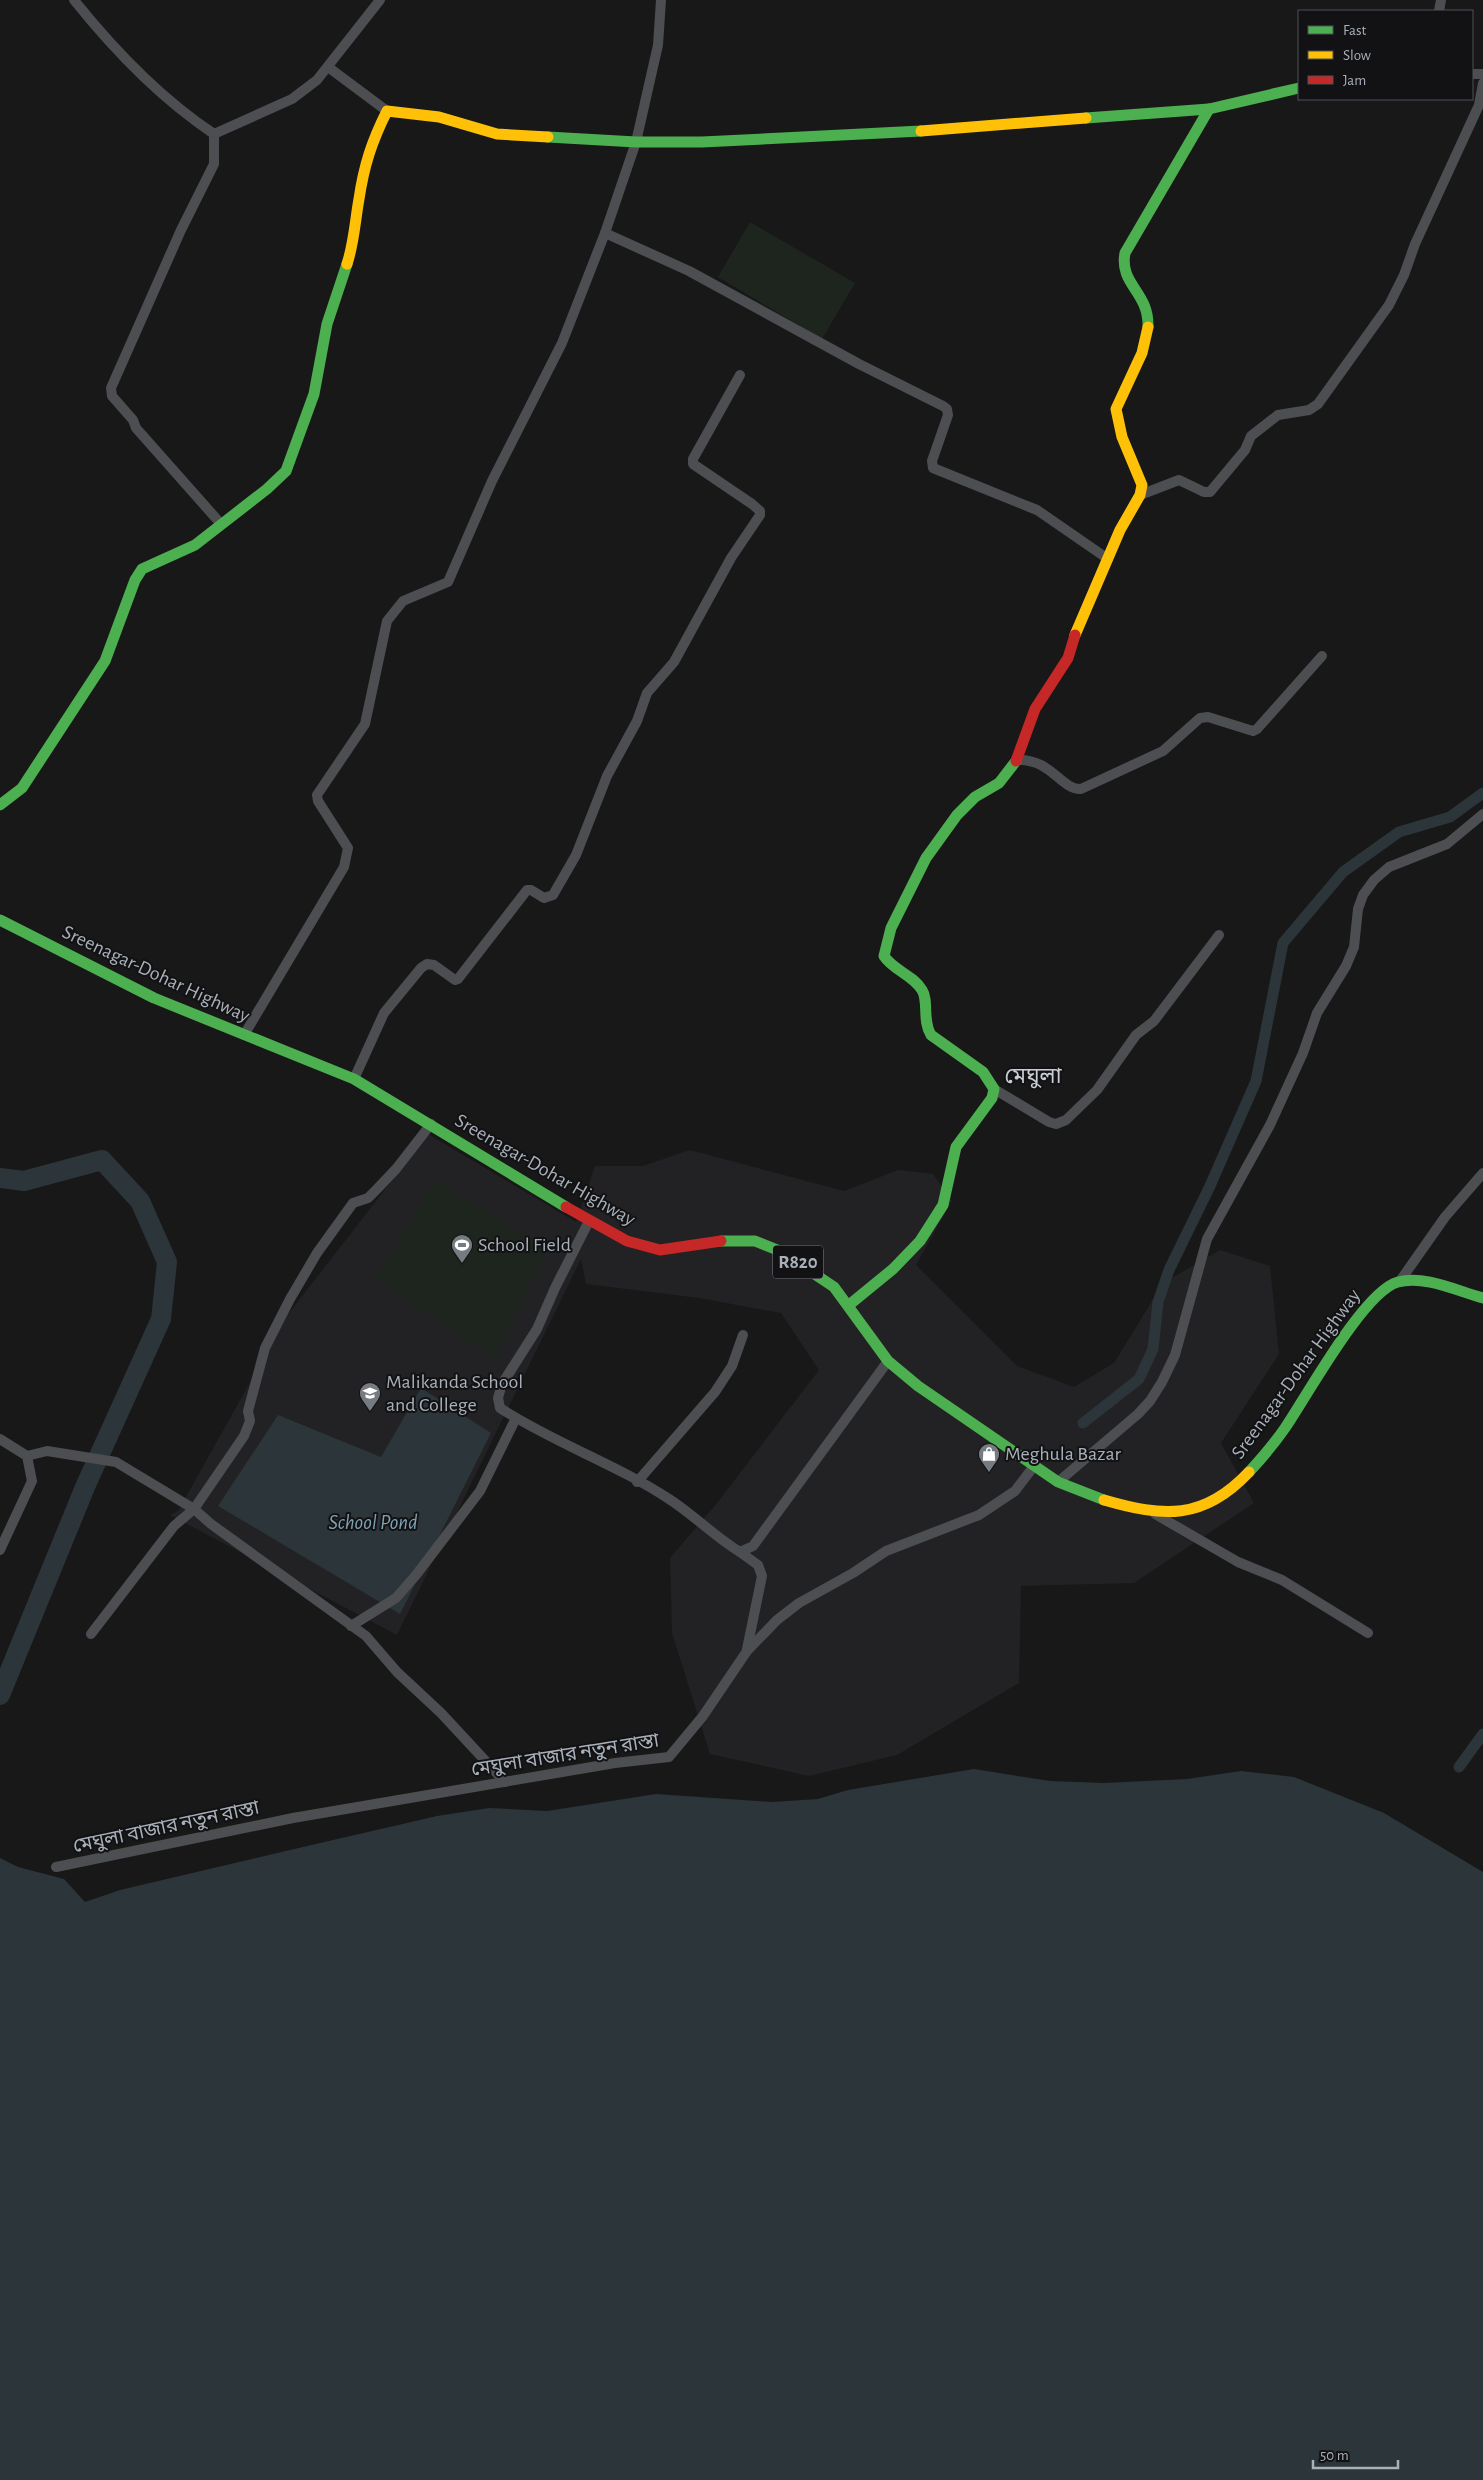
<svg xmlns="http://www.w3.org/2000/svg" width="1483" height="2480" font-family="'Alegreya Sans','Noto Sans Bengali',sans-serif">
<style>
.built{fill:#222224}
.green{fill:#1e251e}
.water{fill:#2b353a}
.lines{fill:none;stroke-linecap:round;stroke-linejoin:round}
.canal{stroke:#2b353a;stroke-width:11}
.river{stroke:#2b353a;stroke-width:20}
.street{stroke:#4c4e51;stroke-width:10}
.fast{stroke:#4caf50;stroke-width:11}
.slow{stroke:#ffc107;stroke-width:11}
.jam{stroke:#c62828;stroke-width:11}
.labels{text-anchor:middle;dominant-baseline:central;stroke-width:4;stroke-linejoin:round;paint-order:stroke}
.shield{fill:#121214;stroke:#7c8188;stroke-width:1}
.shield-label{font-size:19px;font-weight:bold;fill:#a9b0b9}
.street-label{font-size:20px;fill:#a9b0b9;stroke:#121214}
.poi-label{font-size:20px;fill:#a9b0b9;stroke:#121214;text-anchor:start}
.water-label{font-size:21px;font-style:italic;fill:#80a3b4;stroke:#121214}
.quarter-label{font-size:22px;fill:#cacfd5;stroke:#121214}
</style>
<rect width="100%" height="100%" fill="#181818"/>
<path class="built" d="M428,1134L576,1222L595,1166H643L690,1150L844,1191L898,1170L933,1174L952,1201L916,1265L1017,1366L1074,1387L1114,1363L1163,1283L1220,1250L1270,1266L1279,1354L1221,1443L1254,1503L1134,1583L1021,1586L1019,1683L897,1755L809,1776L710,1754L672,1633L670,1558L717,1503L819,1370L781,1313L699,1298L586,1284L581,1259L397,1635L170,1515L178,1511L289,1313Z"/>
<g class="green">
<path d="M750,222L855,283L822,339L718,277Z"/>
<path d="M435,1181L547,1248L495,1358L375,1280Z"/>
</g>
<g class="water">
<path d="M421,1388L491,1433L400,1614L218,1506L278,1415L381,1457Z"/>
<path d="M974,1769L1050,1781L1104,1783L1187,1779L1241,1771L1294,1777L1384,1813L1483,1872V2480H0V1858L18,1867L64,1879L85,1902L120,1890L290,1850L437,1816L489,1808L547,1811L656,1794L772,1802L818,1799L848,1790Z"/>
</g>
<g class="lines">
<g class="canal">
<path d="M1083,1423L1139,1379L1153,1349L1158,1302L1169,1270L1210,1186L1256,1081L1283,943L1343,872L1399,832L1450,817L1483,793"/>
<path d="M1459,1767L1483,1734"/>
</g>
<path class="river" d="M0,1178L24,1181L102,1160L140,1201L167,1262L161,1319L85,1487L0,1695"/>
<g class="street">
<path d="M74,0C114,50 160,98 214,134V164L181,230L111,388L112,396L133,420L136,428L221,524"/>
<path d="M1439,11L1441,0"/>
<path d="M328,67L387,111"/>
<path d="M1472,74H1483"/>
<path d="M214,134L292,99L317,80L380,0"/>
<path d="M605,233L689,271L859,364L943,406L947,409L948,415L932,461L933,468L1037,510L1108,559"/>
<path d="M1140,495L1179,480L1204,492H1210L1245,450L1251,436L1278,415L1309,410L1318,404L1389,305L1404,275L1415,244L1479,105L1483,83"/>
<path d="M1017,760C1051,758 1061,790 1081,789L1163,751L1200,718L1208,717L1253,731L1257,729L1322,656"/>
<path d="M244,1035L344,867L348,848L318,801L317,795L365,724L387,621L403,601L448,582L492,481L562,343L605,233L636,142L658,45L661,0"/>
<path d="M354,1079L384,1013L421,968L427,964L434,965L455,980L458,979L527,890H531L544,898L553,895L576,855L607,776L637,721L647,693L674,662L731,558L760,515V511L752,504L693,464V459L740,375"/>
<path d="M994,1089L1049,1122L1056,1124L1066,1120L1097,1090L1136,1035L1154,1021L1219,935"/>
<path d="M589,1221L555,1288L537,1329L502,1384L498,1398L500,1408C554,1443 616,1464 669,1499C694,1515 715,1537 740,1552L753,1546L888,1361"/>
<path d="M1400,1281L1445,1217L1483,1173"/>
<path d="M0,1439L27,1456L32,1481L0,1550"/>
<path d="M27,1456L47,1451L116,1462L194,1509L244,1436L250,1421L248,1411L265,1348L290,1299L317,1253L353,1203L368,1198L377,1189L396,1169L431,1124"/>
<path d="M637,1482L715,1392L732,1366L743,1335"/>
<path d="M1058,1482L1138,1414L1150,1401L1162,1382L1175,1355L1207,1239L1270,1125L1303,1053L1317,1013L1346,966L1354,947L1358,909L1363,895L1374,880L1389,867L1447,844L1483,814"/>
<path d="M1155,1514L1238,1562L1282,1580L1368,1633"/>
<path d="M740,1552L758,1565L762,1576L747,1649"/>
<path d="M351,1626L396,1598L416,1575L480,1491L516,1418"/>
<path d="M91,1634L174,1526L194,1509L211,1524L366,1636L397,1672L441,1713L505,1782"/>
<path d="M56,1867L293,1818L615,1763L669,1757L703,1716L747,1651L777,1620L799,1603L853,1573L886,1551L979,1515L1015,1491L1034,1466"/>
</g>
<g class="fast">
<path d="M1086,118L1209,109L1299,88"/>
<path d="M548,137L636,142H702L921,131"/>
<path d="M1148,327C1149,291 1119,285 1125,253L1209,109"/>
<path d="M0,805L22,788L105,661L135,580L142,569L195,545L267,489L286,471L314,394L327,324L347,264"/>
<path d="M0,920L154,998L354,1079L566,1207"/>
<path d="M721,1241H755L780,1251L834,1287L888,1361L918,1386L1058,1482L1104,1500"/>
<path d="M849,1305L893,1269L920,1241L943,1205L956,1147L992,1098L994,1089L983,1072L931,1035C922,1021 929,1001 922,990C913,975 893,970 884,956L891,928L926,858L957,815L975,797L999,783L1016,761"/>
<path d="M1249,1472C1262,1458 1274,1444 1285,1428C1307,1396 1364,1291 1398,1282C1425,1275 1457,1291 1483,1298"/>
</g>
<g class="slow">
<path d="M921,131L1086,118"/>
<path d="M347,264C354,243 355,221 359,199C364,165 372,141 387,111L439,117L497,134L548,137"/>
<path d="M1075,635L1120,530L1140,495L1142,485L1122,437L1116,409L1142,353L1148,327"/>
<path d="M1104,1500C1163,1517 1203,1521 1249,1472"/>
</g>
<g class="jam">
<path d="M1016,761L1035,709L1068,658L1075,635"/>
<path d="M566,1207L627,1241L660,1250L721,1241"/>
</g>
</g>
<defs>
<g id="stadium-pin" transform="scale(1.125)"><path d="M0 17L-7.5 6A9.5 9.5 0 1 1 7.5 6Z" fill="#767b81" stroke="#121214"/><path d="M0-5a6.5 5 0 1 0 0 10a6.5 5 0 1 0 0-10ZM-3.5-1.8h7v3.6h-7Z" fill="#fff"/></g>
<g id="school-pin" transform="scale(1.125)"><path d="M0 17L-7.5 6A9.5 9.5 0 1 1 7.5 6Z" fill="#767b81" stroke="#121214"/><path d="M0-5L7-2L0 1L-7-2ZM-4 1L0 2.5L4 1V4Q0 6-4 4Z" fill="#fff"/></g>
<g id="shop-pin" transform="scale(1.125)"><path d="M0 17L-7.5 6A9.5 9.5 0 1 1 7.5 6Z" fill="#767b81" stroke="#121214"/><path d="M-5-2.5h2.3a2.7 3.5 0 0 1 5.4 0H5L5.5 6h-11ZM-1.5-2.5h3a1.5 2.3 0 0 0-3 0Z" fill="#fff"/></g>
</defs>
<g fill-rule="evenodd">
<use href="#stadium-pin" x="462" y="1245"/>
<use href="#school-pin" x="370" y="1393"/>
<use href="#shop-pin" x="989" y="1454"/>
</g>
<g class="labels">
<rect class="shield" x="773" y="1245.5" width="50" height="33" rx="4"/>
<g class="shield-label">
<text x="798" y="1262">R820</text>
</g>
<g class="street-label">
<text transform="translate(156 974) rotate(25)">Sreenagar-Dohar Highway</text>
<text transform="translate(545 1170) rotate(30)">Sreenagar-Dohar Highway</text>
<text transform="translate(1296 1374) rotate(-54)">Sreenagar-Dohar Highway</text>
<text transform="translate(565 1755) rotate(-9)">মেঘুলা বাজার নতুন রাস্তা</text>
<text transform="translate(166 1827) rotate(-12)">মেঘুলা বাজার নতুন রাস্তা</text>
</g>
<g class="poi-label">
<text x="478" y="1245">School Field</text>
<text x="386" y="1382">Malikanda School<tspan x="386" dy="23">and College</tspan></text>
<text x="1005" y="1454">Meghula Bazar</text>
</g>
<g class="water-label">
<text x="373" y="1522">School Pond</text>
</g>
<g class="quarter-label">
<text x="1033" y="1076">মেঘুলা</text>
</g>
</g>
<rect x="1298" y="10" width="175" height="90" fill="#121214" stroke="#4e5156"/>
<rect x="1308" y="26" width="25" height="8" fill="#4caf50" stroke="#4e5156"/>
<text x="1343" y="35" font-size="15" fill="#a9b0b9">Fast</text>
<rect x="1308" y="51" width="25" height="8" fill="#ffc107" stroke="#4e5156"/>
<text x="1343" y="60" font-size="15" fill="#a9b0b9">Slow</text>
<rect x="1308" y="76" width="25" height="8" fill="#c62828" stroke="#4e5156"/>
<text x="1343" y="85" font-size="15" fill="#a9b0b9">Jam</text>
<path d="M1313 2460v8h85v-8" fill="none" stroke="#a9b0b9" stroke-width="2.5"/>
<text x="1320" y="2460" font-size="15" fill="#a9b0b9" stroke="#121214" stroke-width="4" paint-order="stroke">50 m</text>
</svg>
